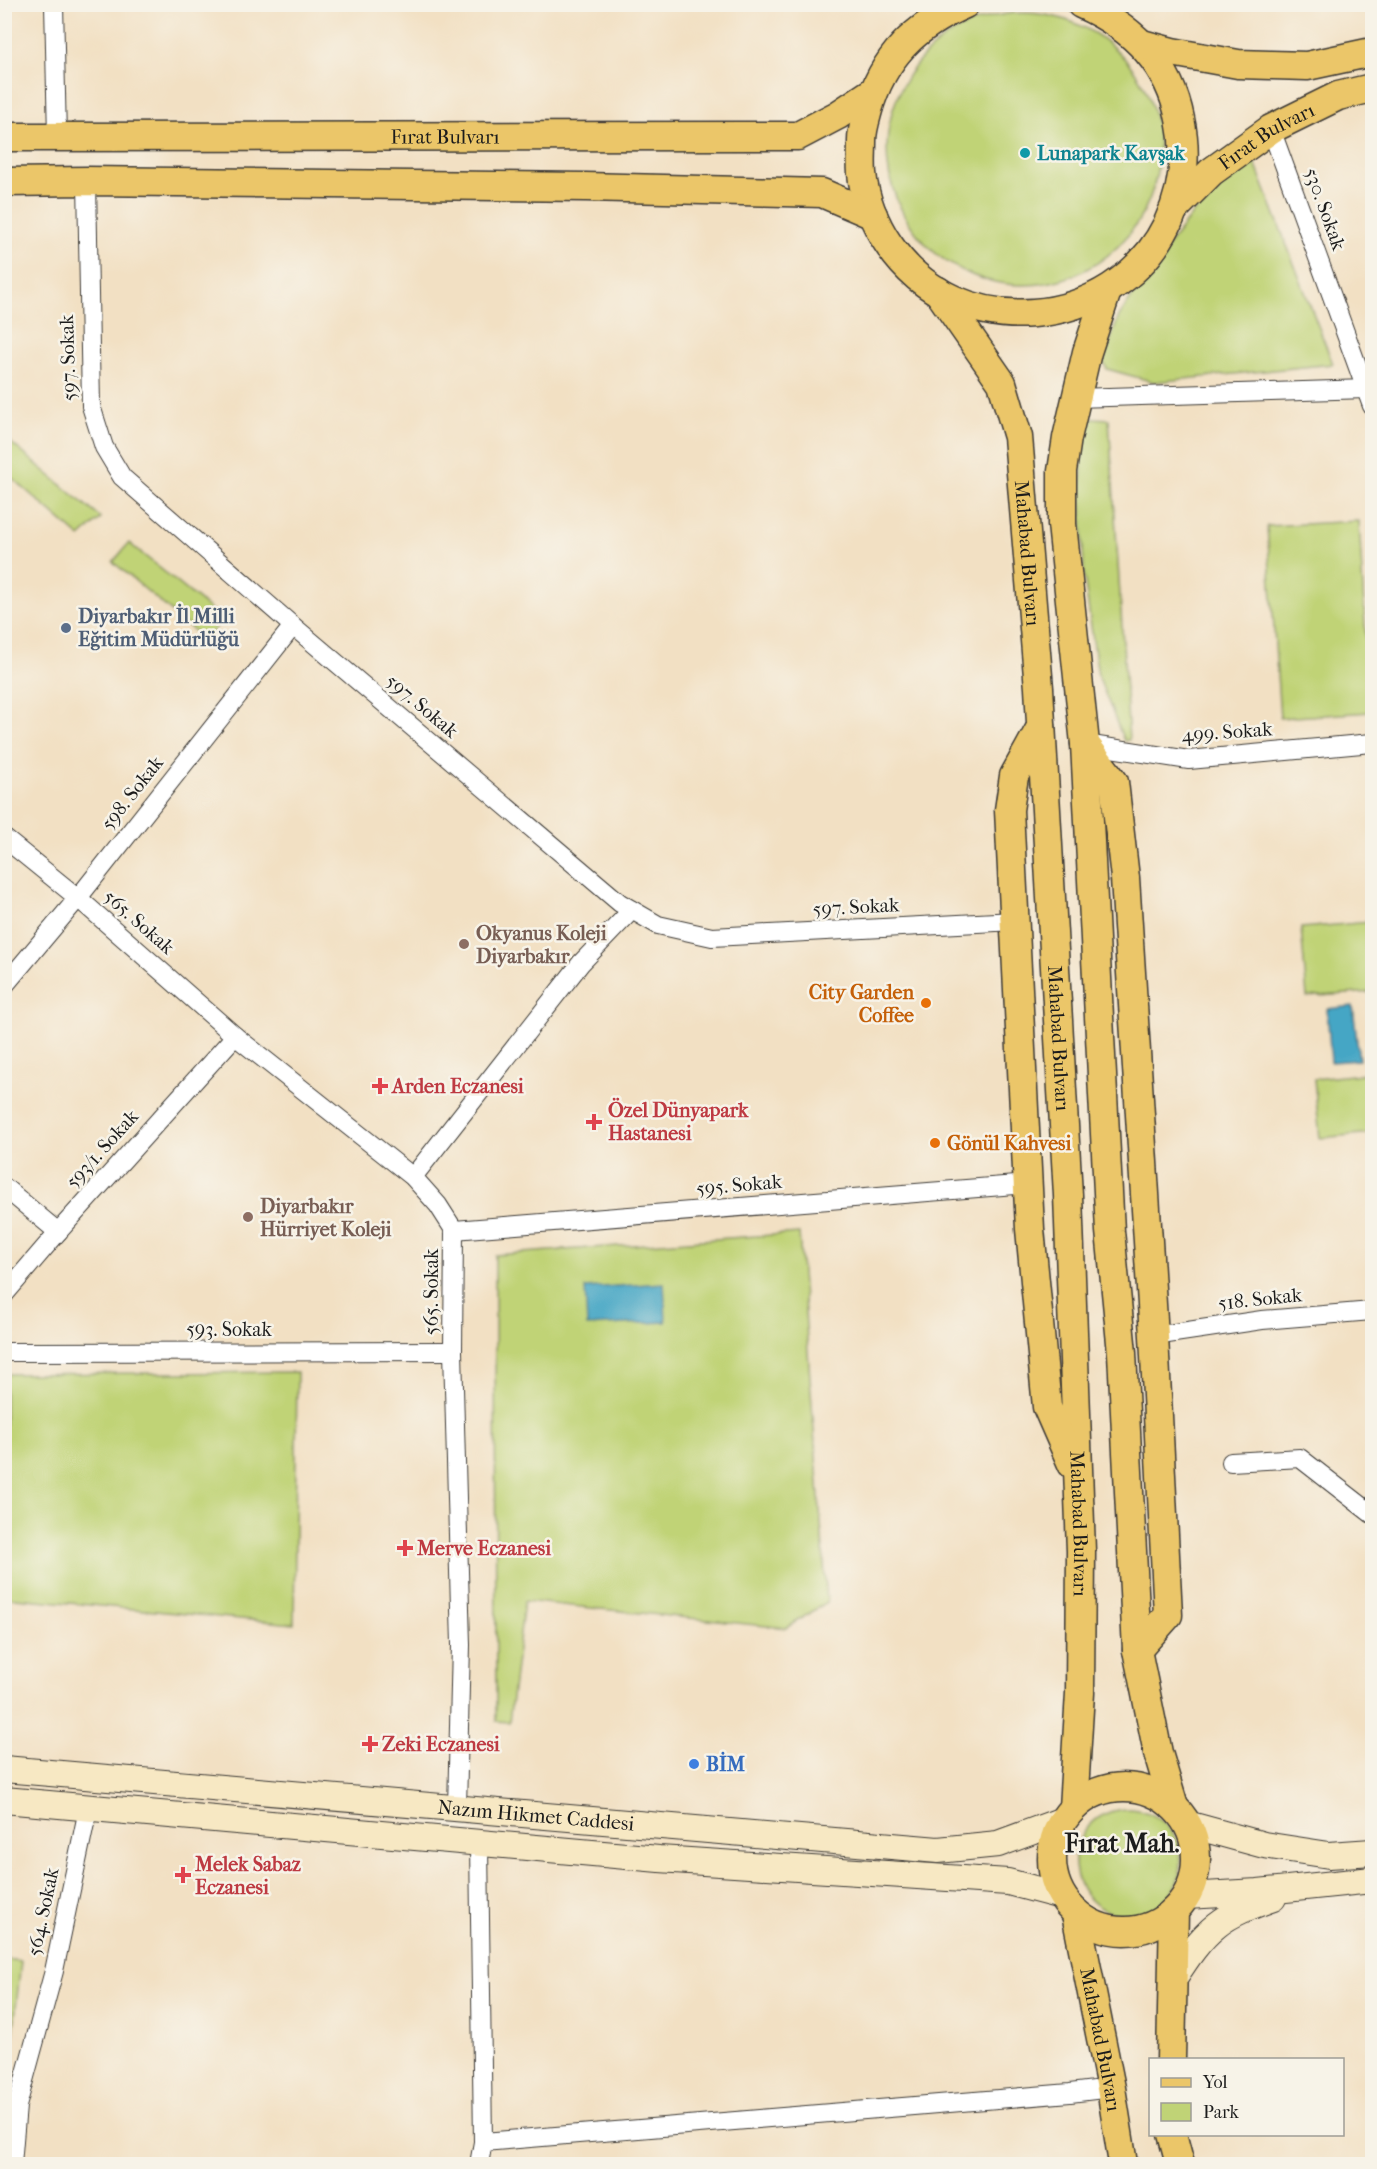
<svg xmlns="http://www.w3.org/2000/svg" width="1377" height="2169" font-family="'IM FELL French Canon',serif">
<style>
.green{fill:#c0d376;stroke:#6e7849;stroke-width:1.5}
.water{fill:#45a6c5;stroke:#306170;stroke-width:1.5}
.lines{fill:none;stroke-linecap:round;stroke-linejoin:round}
.street-casing{stroke:#3c3935;stroke-width:20}
.secondary-casing{stroke:#3c3935;stroke-width:28}
.primary-casing{stroke:#3c3935;stroke-width:31}
.street{stroke:#fff;stroke-width:18}
.secondary{stroke:#f7e8c3;stroke-width:26}
.primary{stroke:#ebc669;stroke-width:28}
.culture-dot{fill:#0f9aa8;stroke:#f7f3e8;stroke-width:2}
.service-dot{fill:#5c6f8a;stroke:#f7f3e8;stroke-width:2}
.education-dot{fill:#8d6e63;stroke:#f7f3e8;stroke-width:2}
.food-dot{fill:#e8710a;stroke:#f7f3e8;stroke-width:2}
.health-dot{fill:#e0444e;stroke:#f7f3e8;stroke-width:2}
.shop-dot{fill:#3f7fe0;stroke:#f7f3e8;stroke-width:2}
.labels{text-anchor:middle;dominant-baseline:central;stroke-width:5;stroke-linejoin:round;paint-order:stroke}
.street-label{font-size:20px;fill:#1c1c1c;stroke:#f7f3e8}
.culture-label{font-size:20px;font-weight:bold;fill:#0d838f;stroke:#f7f3e8;text-anchor:start}
.service-label{font-size:20px;font-weight:bold;fill:#4e5e75;stroke:#f7f3e8;text-anchor:start}
.education-label{font-size:20px;font-weight:bold;fill:#785e54;stroke:#f7f3e8;text-anchor:start}
.food-label{font-size:20px;font-weight:bold;fill:#c56008;stroke:#f7f3e8;text-anchor:end}
.health-label{font-size:20px;font-weight:bold;fill:#be3a42;stroke:#f7f3e8;text-anchor:start}
.shop-label{font-size:20px;font-weight:bold;fill:#366cbe;stroke:#f7f3e8;text-anchor:start}
.district-label{font-size:26px;font-weight:bold;fill:#1c1c1c;stroke:#f7f3e8}
</style>
<rect width="100%" height="100%" fill="#f7f3e8"/>
<filter id="ink" filterUnits="userSpaceOnUse"><feTurbulence type="fractalNoise" baseFrequency=".0167" numOctaves="2"/><feDisplacementMap in="SourceGraphic" scale="12" xChannelSelector="R" yChannelSelector="G"/><feConvolveMatrix kernelMatrix="1 2 1 2 8 2 1 2 1" color-interpolation-filters="sRGB"/></filter>
<filter id="wash" filterUnits="userSpaceOnUse"><feTurbulence type="fractalNoise" baseFrequency=".008" numOctaves="4" result="noise"/><feDisplacementMap in="SourceGraphic" scale="24" xChannelSelector="R" yChannelSelector="G"/><feGaussianBlur stdDeviation="1.35" result="paint"/><feColorMatrix in="noise" values="0 0 0 0 0 0 0 0 0 0 0 0 0 0 0 0 0 1.4 0 .05"/><feComposite in="paint" operator="in"/></filter>
<g filter="url(#wash)">
<rect width="100%" height="100%" fill="#f2e0c3"/>
<g class="green">
<circle cx="1023" cy="149" r="136"/>
<path d="M1254,161L1333,364L1154,382L1107,369L1103,361L1119,316L1157,260L1203,200L1232,173Z"/>
<path d="M1093,418L1109,419L1129,740L1124,741L1098,676L1084,576L1081,491L1082,446L1086,423Z"/>
<path d="M4,437L101,518L80,537L5,472Z"/>
<path d="M1359,521L1370,712L1280,718L1267,526Z"/>
<path d="M129,543L222,619L206,641L113,562Z"/>
<path d="M1370,922L1372,992L1307,997L1301,928Z"/>
<path d="M1372,1073V1133L1320,1138L1314,1079Z"/>
<path d="M799,1233L827,1602L786,1628L524,1601L509,1722L496,1721L495,1255Z"/>
<path d="M297,1372L294,1624L5,1597V1374Z"/>
<circle cx="1128" cy="1862" r="53"/>
<path d="M5,1959L21,1961L8,2083L5,2084Z"/>
</g>
<g class="water">
<path d="M1353,1006L1359,1060L1331,1062L1327,1009Z"/>
<path d="M664,1283L666,1322L587,1326L585,1288Z"/>
</g>
</g>
<g filter="url(#ink)">
<g class="lines">
<g class="street-casing">
<g id="street">
<path d="M54,4L57,137"/>
<path d="M1271,129L1372,406"/>
<path d="M87,181L91,406L104,447L122,477L293,626L620,903L658,925L712,937L1015,921"/>
<path d="M1076,398L1367,389"/>
<path d="M1085,744L1189,760L1372,743"/>
<path d="M4,838L78,898L235,1036L413,1177L438,1205L454,1230L453,1351L461,1645L457,1808"/>
<path d="M4,986L78,898L293,626"/>
<path d="M413,1177L581,963L632,910"/>
<path d="M4,1187L58,1232"/>
<path d="M454,1230L1028,1184"/>
<path d="M4,1295L58,1232L235,1036"/>
<path d="M1154,1336L1262,1320L1372,1311"/>
<path d="M4,1352L453,1351"/>
<path d="M1231,1462L1300,1458L1372,1514"/>
<path d="M483,2142L1070,2093L1111,2088"/>
<path d="M12,2164L17,2106L54,1971L88,1809"/>
<path d="M479,2164L483,2142L479,1844"/>
</g>
</g>
<g class="secondary-casing">
<g id="secondary">
<path id="s1" d="M4,1769L938,1850L998,1844L1063,1820"/>
<path d="M4,1800L659,1859L1008,1882L1061,1896"/>
<path d="M1187,1824L1264,1845L1329,1855L1372,1852"/>
<path d="M1186,1896L1258,1892L1372,1880"/>
<path d="M1172,1981C1185,1961 1198,1940 1217,1925C1233,1912 1254,1905 1273,1898"/>
</g>
</g>
<g class="primary-casing">
<g id="primary">
<path d="M965,4C915,26 883,57 868,110C865,121 862,130 862,141C862,152 861,163 862,173C864,197 875,225 889,245C957,346 1114,332 1167,225C1183,191 1188,156 1180,119C1169,63 1133,27 1081,4"/>
<path d="M1142,44L1172,52L1238,64L1307,66L1372,52"/>
<path id="s2" d="M4,137L798,136L838,115L874,91"/>
<path d="M4,182L87,181L586,187L822,193L873,215"/>
<path id="s3" d="M1175,208L1211,172L1271,129L1338,96L1372,88"/>
<path id="s4" d="M938,291L1002,383L1018,437L1039,688L1068,1195L1081,1551L1080,1693L1073,1808"/>
<path d="M1107,291L1087,352L1067,438L1062,471V524L1085,744L1110,1231L1122,1353L1137,1650L1158,1753L1174,1807"/>
<path d="M1041,727L1014,776L1009,810L1030,1229L1047,1407L1072,1464"/>
<path d="M1085,744L1114,782L1125,878L1154,1336L1168,1615L1137,1650"/>
<circle cx="1124" cy="1859" r="72"/>
<path id="s5" d="M1076,1914L1111,2088L1123,2164"/>
<path d="M1171,2060L1174,1911"/>
<path d="M1172,2134L1180,2164"/>
</g>
</g>
<use href="#street" class="street"/>
<use href="#secondary" class="secondary"/>
<use href="#primary" class="primary"/>
</g>
</g>
<circle class="culture-dot" cx="1025" cy="153" r="6"/>
<circle class="service-dot" cx="66" cy="628" r="6"/>
<g class="education-dot">
<circle cx="464" cy="944" r="6"/>
<circle cx="248" cy="1217" r="6"/>
</g>
<g class="food-dot">
<circle cx="926" cy="1003" r="6"/>
<circle cx="935" cy="1143" r="6"/>
</g>
<g class="health-dot">
<path d="M377 1077h6v6h6v6h-6v6h-6v-6h-6v-6h6z"/>
<path d="M591 1113h6v6h6v6h-6v6h-6v-6h-6v-6h6z"/>
<path d="M402 1539h6v6h6v6h-6v6h-6v-6h-6v-6h6z"/>
<path d="M367 1735h6v6h6v6h-6v6h-6v-6h-6v-6h6z"/>
<path d="M180 1866h6v6h6v6h-6v6h-6v-6h-6v-6h6z"/>
</g>
<circle class="shop-dot" cx="694" cy="1764" r="6"/>
<g class="labels">
<g class="street-label">
<text stroke="none"><textPath href="#s2" startOffset="441">Fırat Bulvarı</textPath></text>
<text stroke="none"><textPath href="#s3" startOffset="117">Fırat Bulvarı</textPath></text>
<text transform="translate(1325 209) rotate(70)">530. Sokak</text>
<text transform="translate(68 358) rotate(-92)">597. Sokak</text>
<text stroke="none"><textPath href="#s4" startOffset="285">Mahabad Bulvarı</textPath></text>
<text transform="translate(422 706) rotate(40)">597. Sokak</text>
<text transform="translate(1227 732) rotate(-4)">499. Sokak</text>
<text transform="translate(132 793) rotate(-52)">598. Sokak</text>
<text transform="translate(856 907) rotate(-3)">597. Sokak</text>
<text transform="translate(139 922) rotate(41)">565. Sokak</text>
<text stroke="none"><textPath href="#s4" startOffset="771">Mahabad Bulvarı</textPath></text>
<text transform="translate(102 1149) rotate(-48)">593/1. Sokak</text>
<text transform="translate(739 1185) rotate(-5)">595. Sokak</text>
<text transform="translate(431 1292) rotate(-90)">565. Sokak</text>
<text transform="translate(1260 1299) rotate(-6)">518. Sokak</text>
<text x="229" y="1329">593. Sokak</text>
<text stroke="none"><textPath href="#s4" startOffset="1257">Mahabad Bulvarı</textPath></text>
<text stroke="none"><textPath href="#s1" startOffset="534">Nazım Hikmet Caddesi</textPath></text>
<text transform="translate(43 1912) rotate(-78)">564. Sokak</text>
<text stroke="none"><textPath href="#s5" startOffset="128">Mahabad Bulvarı</textPath></text>
</g>
<g class="culture-label">
<text x="1037" y="153">Lunapark Kavşak</text>
</g>
<g class="service-label">
<text x="78" y="616">Diyarbakır İl Milli<tspan x="78" dy="23">Eğitim Müdürlüğü</tspan></text>
</g>
<g class="education-label">
<text x="476" y="933">Okyanus Koleji<tspan x="476" dy="23">Diyarbakır</tspan></text>
<text x="260" y="1206">Diyarbakır<tspan x="260" dy="23">Hürriyet Koleji</tspan></text>
</g>
<g class="food-label">
<text x="914" y="992">City Garden<tspan x="914" dy="23">Coffee</tspan></text>
<text x="947" y="1143" text-anchor="start">Gönül Kahvesi</text>
</g>
<g class="health-label">
<text x="392" y="1086">Arden Eczanesi</text>
<text x="608" y="1110">Özel Dünyapark<tspan x="608" dy="23">Hastanesi</tspan></text>
<text x="417" y="1548">Merve Eczanesi</text>
<text x="382" y="1744">Zeki Eczanesi</text>
<text x="195" y="1864">Melek Sabaz<tspan x="195" dy="23">Eczanesi</tspan></text>
</g>
<g class="shop-label">
<text x="706" y="1764">BİM</text>
</g>
<g class="district-label">
<text x="1122" y="1843">Fırat Mah.</text>
</g>
</g>
<rect width="1377" height="2169" fill="none" stroke="#f7f3e8" stroke-width="24"/>
<rect x="1149" y="2058" width="195" height="78" fill="#f7f3e8" stroke="#9f9d96" stroke-width="1.5"/>
<rect x="1161" y="2078" width="30" height="9" fill="#ebc669" stroke="#9f9d96" stroke-width="1.5"/>
<text x="1203" y="2088" font-size="18" fill="#1c1c1c">Yol</text>
<rect x="1161" y="2103" width="30" height="18" fill="#c0d376" stroke="#9f9d96" stroke-width="1.5"/>
<text x="1203" y="2118" font-size="18" fill="#1c1c1c">Park</text>
</svg>
